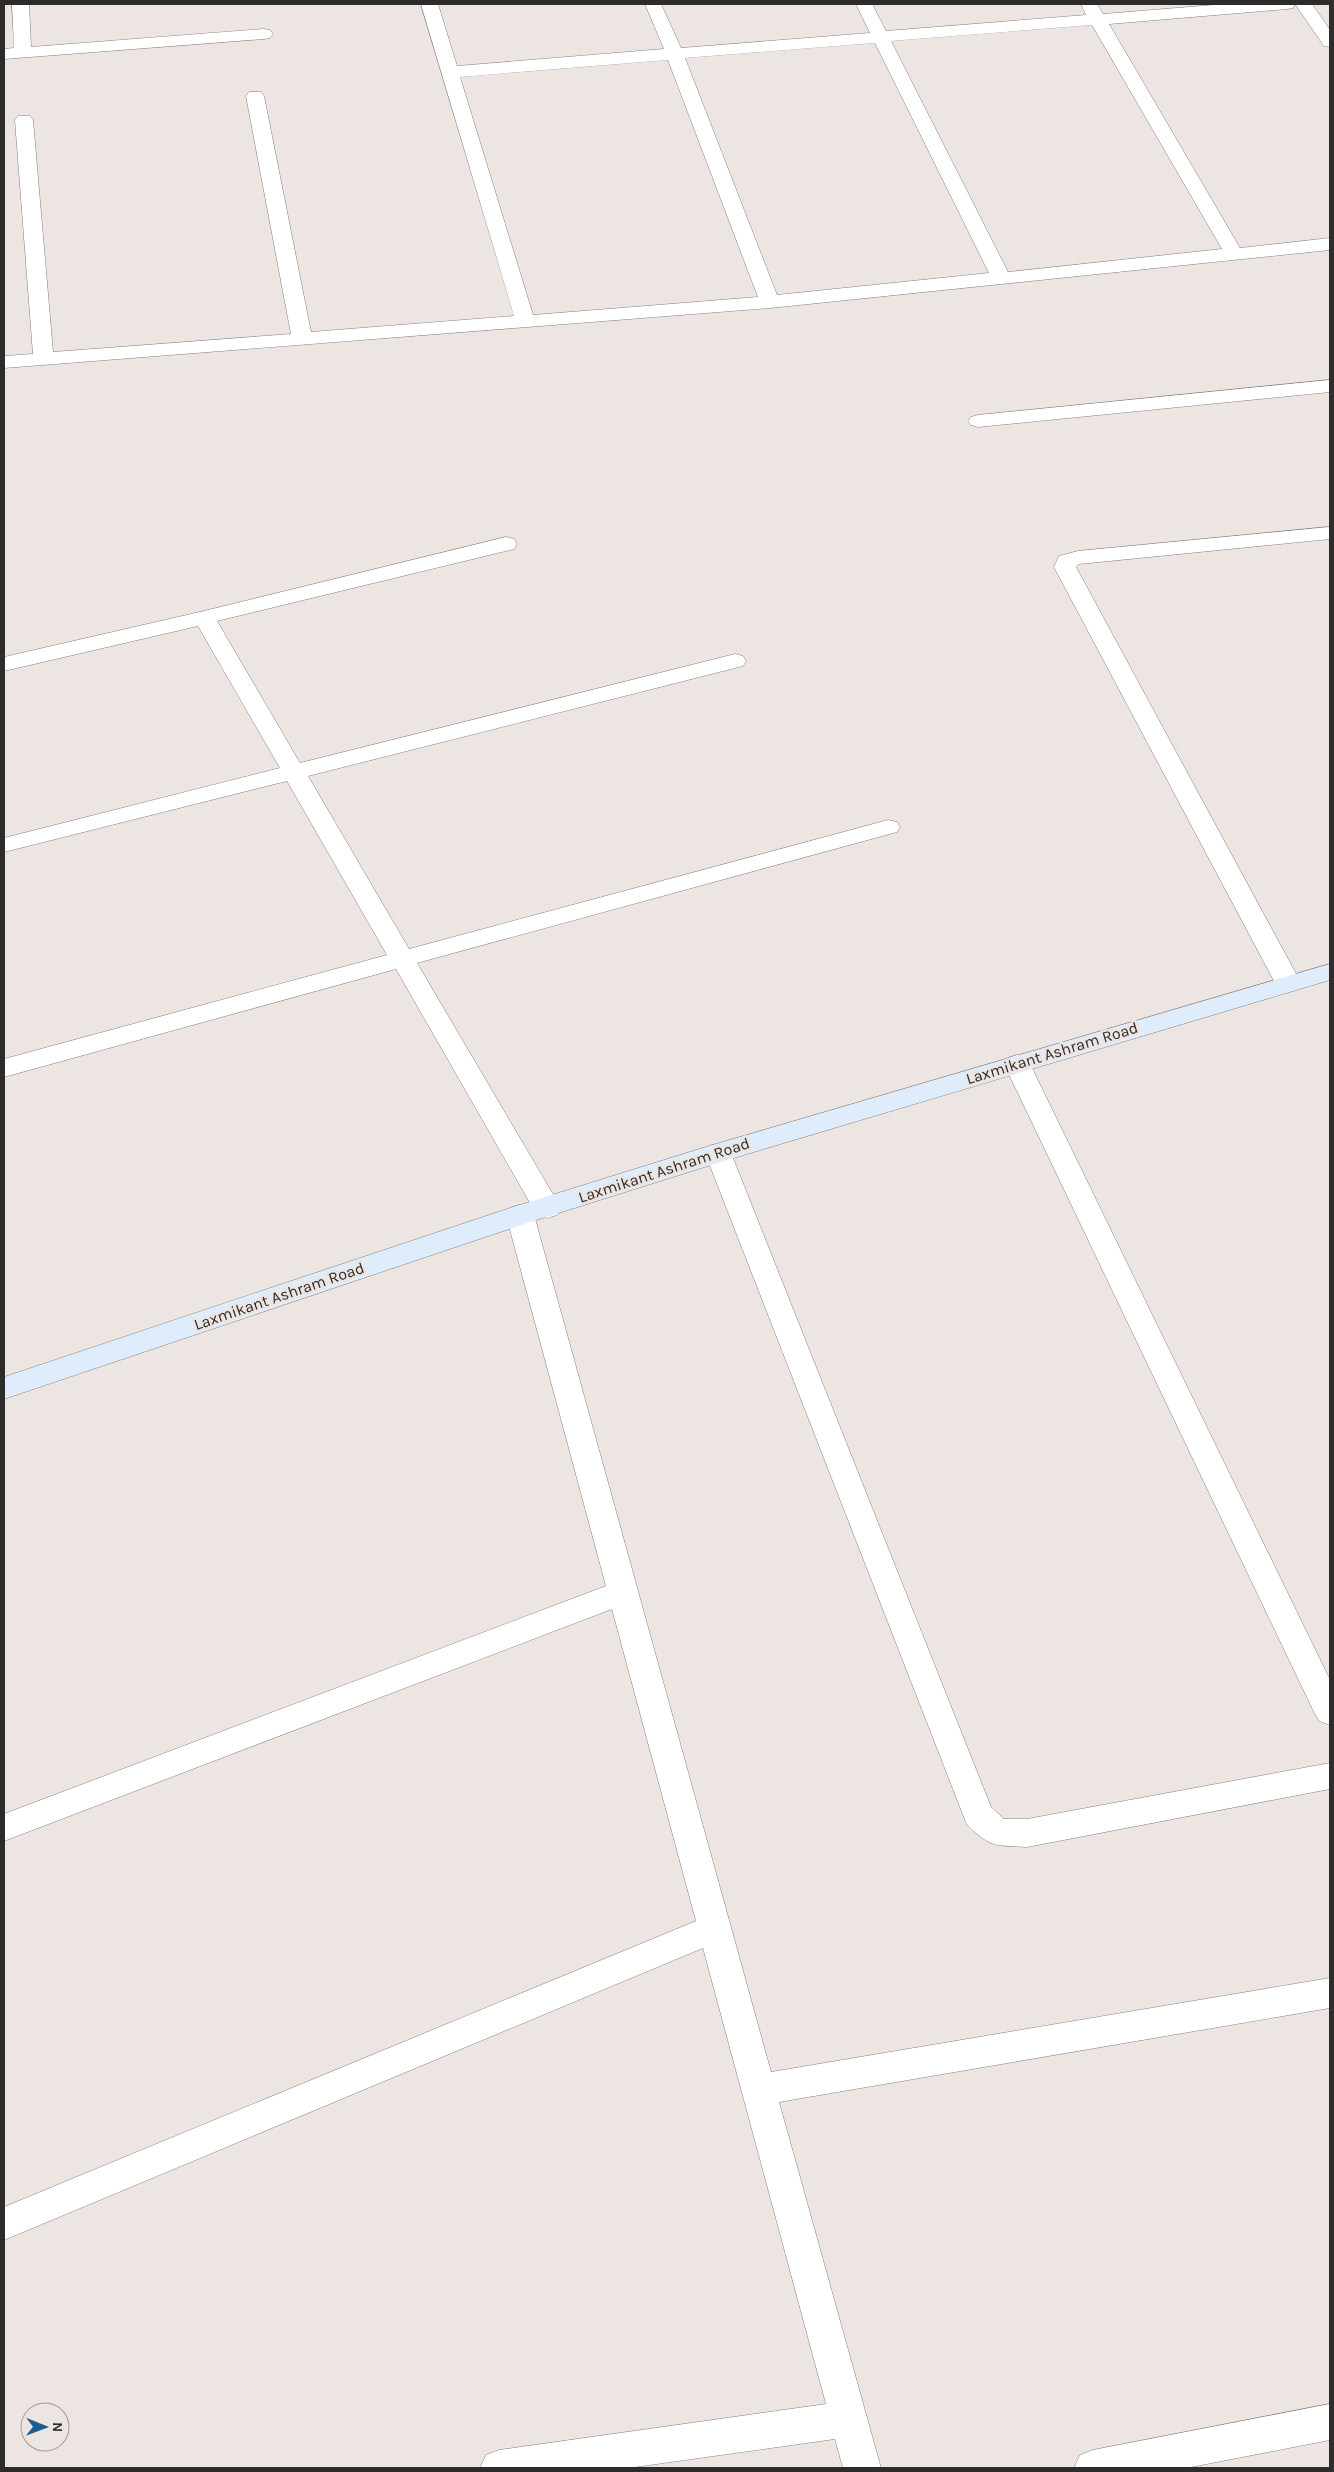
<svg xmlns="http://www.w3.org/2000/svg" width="1334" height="2472" font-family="Karla,sans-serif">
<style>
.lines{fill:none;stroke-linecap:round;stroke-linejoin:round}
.street-casing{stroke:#857f7c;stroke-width:1}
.secondary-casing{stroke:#857f7c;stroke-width:1}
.street{fill:#fff;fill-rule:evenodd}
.secondary{fill:#deecfb;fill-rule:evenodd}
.labels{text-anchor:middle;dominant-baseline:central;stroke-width:5;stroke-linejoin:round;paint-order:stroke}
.street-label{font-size:16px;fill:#2e2c2a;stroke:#ece5e1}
</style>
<rect width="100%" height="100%" fill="#ece5e1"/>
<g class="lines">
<g class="street-casing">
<g id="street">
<path d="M12,4H29L31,47L264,29L270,30L273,34L270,38L264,39L4,59V49L14,48Z"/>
<path d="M421,4H438L457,66L664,49L645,4H661L681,48L870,33L856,4H872L886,31L1086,15L1081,4H1097L1103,14L1226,4H1312L1330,30V47L1324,46L1295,4L1293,8L1287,9L1109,24L1240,248L1330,238V250L770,308L4,368V356L33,354L15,120L18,116H30L33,120L53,352L291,334L246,96L249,92H261L264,96L311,332L514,316ZM1092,25L1222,249L1008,272L891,41ZM875,43L989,273L777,295L685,58ZM668,60L758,297L533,315L460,77Z"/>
<path d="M1330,380V392L978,427L971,425L968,421L971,417L978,415Z"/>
<path d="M1330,527V539L1079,564L1076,567L1301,983L1297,989L1288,991L1279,989L1275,983L1054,567L1059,556L1078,551Z"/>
<path d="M506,537L514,539L517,544L514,549L217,621L300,763L735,654L743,656L746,661L743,666L308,776L409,949L888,820L897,822L900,827L897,832L417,963L561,1208L557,1215L547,1218L537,1215L396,969L4,1077V1059L387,955L287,781L4,852V838L280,768L198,626L4,671V657L204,611Z"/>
<path d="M1017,1055L1026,1058L1030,1064L1330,1680V1725L1319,1721L1314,1712L1004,1064L1008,1058Z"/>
<path d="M718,1144L727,1146L731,1153L991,1807L1004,1819H1027L1330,1763V1789L1027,1847C993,1845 992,1848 967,1825L705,1153L709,1146Z"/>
<path d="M520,1205L530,1208L534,1215L771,2072L1330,1978V2008L779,2102L881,2468H843L835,2439L628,2468H480L486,2455L499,2450L826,2404L703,1948L4,2240V2207L696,1921L612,1609L4,1841V1814L606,1586L506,1215L510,1208Z"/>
<path d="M1330,2404V2440L1186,2468H1074L1080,2455L1093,2450Z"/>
</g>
</g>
<g class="secondary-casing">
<path id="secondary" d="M1330,964V980L727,1160L530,1222L4,1399V1377L510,1208L709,1146Z"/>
</g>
<use href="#street" class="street"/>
<use href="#secondary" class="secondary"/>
</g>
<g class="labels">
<g class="street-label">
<text transform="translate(1052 1053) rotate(-17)">Laxmikant Ashram Road</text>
<text transform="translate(664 1170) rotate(-18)">Laxmikant Ashram Road</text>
<text transform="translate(279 1296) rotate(-19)">Laxmikant Ashram Road</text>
</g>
</g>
<rect width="1334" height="2472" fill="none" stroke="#2e2c2a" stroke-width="10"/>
<g transform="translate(45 2427) rotate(91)"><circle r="24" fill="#ece5e1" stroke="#a09b98"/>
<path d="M0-4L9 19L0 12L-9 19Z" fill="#1d5c92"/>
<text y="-8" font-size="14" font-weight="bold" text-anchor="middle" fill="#2e2c2a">N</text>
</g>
</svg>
